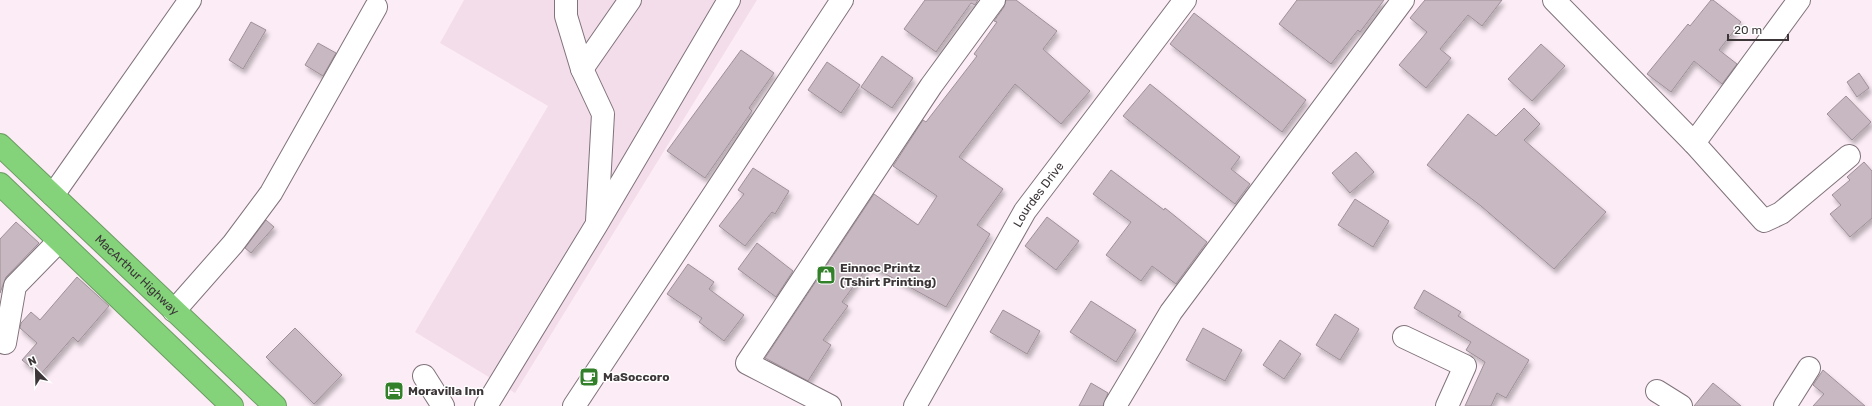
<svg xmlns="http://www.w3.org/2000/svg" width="1872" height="406" font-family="Rubik,sans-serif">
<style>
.built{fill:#f4ddea}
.building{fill:#c7b8c1;stroke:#9f9098;filter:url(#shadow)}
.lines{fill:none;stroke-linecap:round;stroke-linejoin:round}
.minor-casing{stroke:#81737b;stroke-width:24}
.highway-casing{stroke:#6b9c63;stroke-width:24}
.minor{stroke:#fff;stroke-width:22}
.highway{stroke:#84d37a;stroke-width:22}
.labels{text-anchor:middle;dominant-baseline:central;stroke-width:3;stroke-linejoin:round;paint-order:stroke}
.street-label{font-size:12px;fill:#3c3639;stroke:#fff}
.poi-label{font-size:12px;font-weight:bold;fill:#3c3639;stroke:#fff;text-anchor:start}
</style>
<defs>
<filter id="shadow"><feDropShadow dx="2.5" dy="4.5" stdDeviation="2" flood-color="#0004"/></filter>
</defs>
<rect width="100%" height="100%" fill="#fcecf5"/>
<path class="built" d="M464,0H757L515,393L415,332L548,106L440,43Z"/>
<g class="building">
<path d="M925,0H978L975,5L971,3L936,52L904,29Z"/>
<path d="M1006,0H1016L1057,31L1043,49L1090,91L1061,124L1015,84L959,157L1003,189L977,225L990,234L946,307L869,265L842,302L848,306L823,340L831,345L808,381L765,358L874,194L918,225L937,196L893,166L923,120L926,122L977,56L974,54L997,22L994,21L1004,7Z"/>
<path d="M1297,0H1384L1360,32L1358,30L1331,64L1279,24Z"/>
<path d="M1425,0H1502L1482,26L1468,15L1440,49L1451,58L1426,88L1399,65L1427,32L1410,18Z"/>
<path d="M1711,0H1713L1741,22L1719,50L1737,64L1722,84L1694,61L1671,92L1647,74L1688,24L1690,26Z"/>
<path d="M1194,13L1306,100L1282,132L1170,44Z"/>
<path d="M251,22L266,30L243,69L229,60Z"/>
<path d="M318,43L336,53L323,76L305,65Z"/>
<path d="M1541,44L1565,66L1532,101L1508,79Z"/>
<path d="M741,50L774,73L749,108L752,111L705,178L667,151Z"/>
<path d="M882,56L913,78L892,108L861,87Z"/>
<path d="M827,62L860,85L841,113L808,90Z"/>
<path d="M1859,73L1869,88L1857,97L1847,82Z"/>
<path d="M1150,84L1240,157L1231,169L1250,184L1235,204L1123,116Z"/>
<path d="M1846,96L1871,122L1852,140L1827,114Z"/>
<path d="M1524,108L1540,124L1524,140L1606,212L1554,269L1481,206L1427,165L1468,114L1496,136Z"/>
<path d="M1356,152L1374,172L1350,193L1332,173Z"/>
<path d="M1864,162L1872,171V218L1850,237L1830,214L1841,205L1832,195L1850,180L1847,177Z"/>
<path d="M753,168L789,191L775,214L772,212L745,246L719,226L744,194L738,190Z"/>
<path d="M1111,170L1164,210L1165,208L1207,242L1176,284L1152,266L1141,281L1106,255L1131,222L1093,194Z"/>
<path d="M1355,199L1389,221L1373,247L1338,225Z"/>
<path d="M1047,217L1079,241L1056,270L1025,246Z"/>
<path d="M266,220L274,227L251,253L245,248Z"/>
<path d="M16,222L39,243L6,277L0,293V239Z"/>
<path d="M757,243L793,271L776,297L738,269Z"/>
<path d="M688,264L714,282L709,289L744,315L724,341L699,322L702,318L667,294Z"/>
<path d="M77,277L109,306L78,342L73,337L40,375L22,360L37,343L20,328L21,323L31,312L40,320Z"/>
<path d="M1424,290L1461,312L1458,316L1529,360L1506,398L1497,393L1491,406H1465L1485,362L1466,350L1471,342L1414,308Z"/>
<path d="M1091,301L1136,330L1116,362L1070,332Z"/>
<path d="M1003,310L1040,331L1027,354L990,332Z"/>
<path d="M1335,314L1359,329L1340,360L1316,345Z"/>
<path d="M295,328L342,375L314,404L266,357Z"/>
<path d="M1203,328L1242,350L1225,381L1186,360Z"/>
<path d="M1280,340L1301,354L1284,379L1263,365Z"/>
<path d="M1823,370L1865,406H1813L1824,394L1813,385Z"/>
<path d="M1091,383L1108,393L1103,406H1079Z"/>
<path d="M1713,383L1741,406H1694Z"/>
</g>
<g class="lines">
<g class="minor-casing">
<g id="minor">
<path d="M566,0V16L582,69L603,114L597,221"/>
<path d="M1554,0L1694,143L1764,221L1781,213L1849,156"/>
<path d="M582,69L630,0"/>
<path d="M1694,143L1799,0"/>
<path d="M53,195L190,0"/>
<path d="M174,311L233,244L271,193L376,7"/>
<path d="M1404,337L1465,366L1447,406"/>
<path d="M5,343L15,286L59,241"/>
<path d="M424,376L443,406"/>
<path d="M1657,391L1681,406"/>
<path d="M486,406L597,224L729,0"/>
<path d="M574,406L842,0"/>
<path d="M830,406L747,363L931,86L994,0"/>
<path id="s1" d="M915,406L1025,211L1185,0"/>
<path d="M1115,406L1171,312L1403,0"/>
<path d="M1785,406L1809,368"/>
</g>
</g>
<g class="highway-casing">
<g id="highway">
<path id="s2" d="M0,145L275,406"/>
<path d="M0,184L232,406"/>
</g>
</g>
<use href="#minor" class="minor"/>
<use href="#highway" class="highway"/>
</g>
<defs>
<g id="shop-square" transform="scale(1)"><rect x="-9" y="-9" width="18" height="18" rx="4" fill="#328029" stroke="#fff"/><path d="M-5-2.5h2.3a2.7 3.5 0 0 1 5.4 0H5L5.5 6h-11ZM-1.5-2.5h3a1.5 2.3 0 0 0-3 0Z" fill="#fff"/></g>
<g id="cafe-square" transform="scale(1)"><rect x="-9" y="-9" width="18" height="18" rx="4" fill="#328029" stroke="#fff"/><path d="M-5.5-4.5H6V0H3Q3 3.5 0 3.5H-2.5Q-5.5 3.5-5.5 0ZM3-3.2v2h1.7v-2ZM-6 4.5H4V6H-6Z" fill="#fff"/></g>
<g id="hotel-square" transform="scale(1)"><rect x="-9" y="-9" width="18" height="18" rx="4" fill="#328029" stroke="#fff"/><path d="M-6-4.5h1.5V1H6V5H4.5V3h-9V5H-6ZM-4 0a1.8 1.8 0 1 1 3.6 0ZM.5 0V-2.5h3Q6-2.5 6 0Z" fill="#fff"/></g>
</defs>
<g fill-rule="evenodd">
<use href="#shop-square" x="826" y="275"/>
<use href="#cafe-square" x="589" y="377"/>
<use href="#hotel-square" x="394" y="391"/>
</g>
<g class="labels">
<g class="street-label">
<text stroke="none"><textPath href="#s1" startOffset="245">Lourdes Drive</textPath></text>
<text stroke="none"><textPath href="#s2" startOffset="189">MacArthur Highway</textPath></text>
</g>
<g class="poi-label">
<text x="840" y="268">Einnoc Printz<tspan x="840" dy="14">(Tshirt Printing)</tspan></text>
<text x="603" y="377">MaSoccoro</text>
<text x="408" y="391">Moravilla Inn</text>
</g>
</g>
<g transform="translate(36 370) rotate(337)" stroke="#ffffff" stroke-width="3" paint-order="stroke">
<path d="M0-3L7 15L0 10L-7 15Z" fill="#3c3639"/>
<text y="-6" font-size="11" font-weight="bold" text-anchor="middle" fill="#3c3639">N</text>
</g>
<path d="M1728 34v6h60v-6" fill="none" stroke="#3c3639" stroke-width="2"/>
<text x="1734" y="34" font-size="12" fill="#3c3639" stroke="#ffffff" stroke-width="3" paint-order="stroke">20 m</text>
</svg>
